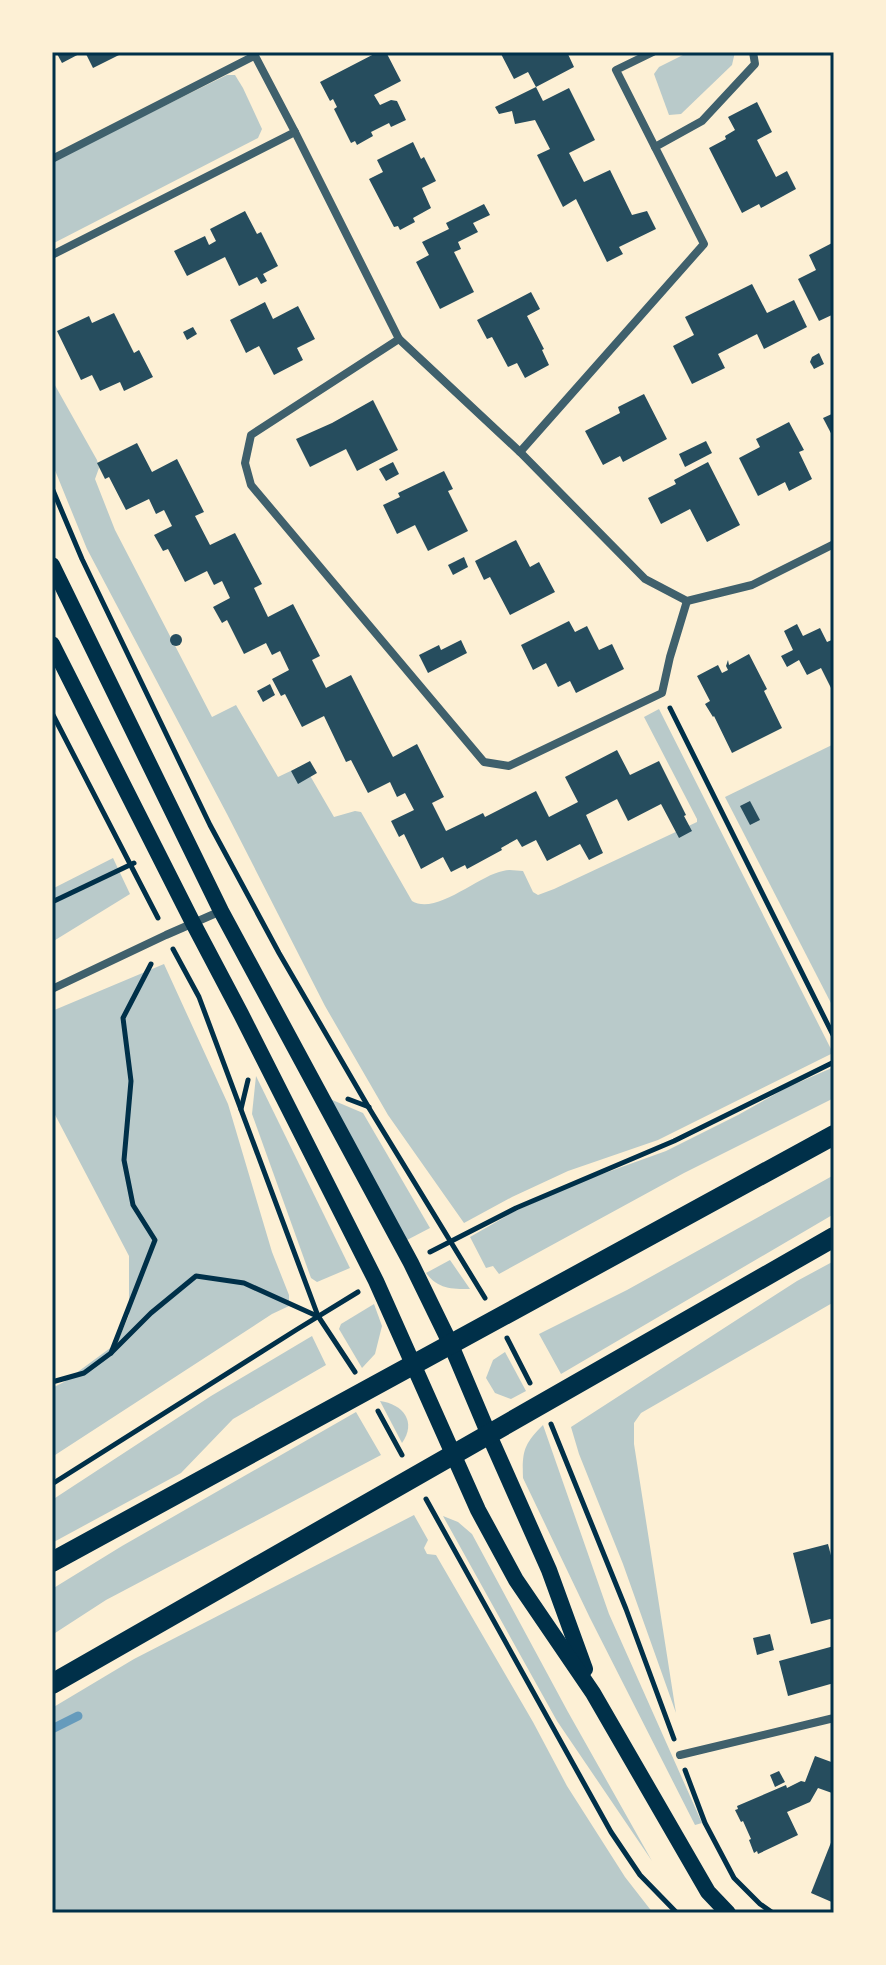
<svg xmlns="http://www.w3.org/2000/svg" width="886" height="1965" font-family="Signika,sans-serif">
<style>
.green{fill:#b9caca}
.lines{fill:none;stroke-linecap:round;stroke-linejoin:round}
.stream{stroke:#669bbc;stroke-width:9}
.building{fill:#264d5e}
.path{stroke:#003049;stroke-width:5}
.minor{stroke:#3f606c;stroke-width:8}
.secondary{stroke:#003049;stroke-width:16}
.primary{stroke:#003049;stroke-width:20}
.neatline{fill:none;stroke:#003049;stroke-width:3}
</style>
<rect width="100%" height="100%" fill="#fdf0d5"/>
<g class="green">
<path d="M689,52H735L732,65L681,114L669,115L654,74L659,67Z"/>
<path d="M227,75H235L243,88L262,129L258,138L52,244V161Z"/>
<path d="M52,380L97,460L99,468L95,479L115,530L212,717L236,705L278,777L299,767H305L334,817L355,811L361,812L412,901C436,916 479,875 503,871C509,869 517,871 523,871L533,892L538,895L554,889L697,822V819L644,717L659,709L833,1053L658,1140L568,1171L512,1197L464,1223L388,1115L325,1006L227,814L87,549L52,463Z"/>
<path d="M834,744V1009L725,797Z"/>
<path d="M113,858L130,894L52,942V889Z"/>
<path d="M164,964L228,1104L272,1252L289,1295V1306L272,1314L52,1457V1388L64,1382L117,1343L129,1315V1256L52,1109V1011Z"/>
<path d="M834,1067V1098L684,1173L499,1274L493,1266L486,1268L470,1237L515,1211L580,1182L666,1151L738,1115L786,1088Z"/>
<path d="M256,1076L350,1268L317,1282L311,1278L252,1114Z"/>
<path d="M330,1099L363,1113L430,1228L407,1240Z"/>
<path d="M834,1175V1214L561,1374L539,1334L627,1290Z"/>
<path d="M450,1260L470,1289C451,1289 438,1289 426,1273Z"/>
<path d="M834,1261V1302L641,1413L634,1423V1444L676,1713L623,1564L579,1454L571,1427L797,1281Z"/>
<path d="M374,1304L382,1326L375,1354L362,1368L339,1329L341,1324Z"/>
<path d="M312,1336L326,1365L233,1419L181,1473L52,1543V1500L211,1396Z"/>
<path d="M505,1352L526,1391L511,1399L495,1393L486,1378L493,1360Z"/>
<path d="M380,1401C403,1404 417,1422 402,1443Z"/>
<path d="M356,1412L381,1455L106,1600L52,1635V1589L122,1546Z"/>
<path d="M543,1425L609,1614L702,1823L695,1825L590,1618L523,1478C522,1451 524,1444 543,1425Z"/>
<path d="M414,1515L428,1540L424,1548L427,1554L436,1555L533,1722L567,1786L625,1877L653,1913H52V1708L134,1659Z"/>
<path d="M443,1516L458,1522L472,1534L568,1712L652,1861L557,1721Z"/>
</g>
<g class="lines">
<path class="stream" d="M52,1729L78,1716"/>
</g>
<g class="building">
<path d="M56,52H83L62,63Z"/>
<path d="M85,52H125L93,68Z"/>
<path d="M378,52H386L401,81L374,95L380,105L391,100L397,101L406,120L391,127L389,123L371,132L373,136L357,145L355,141L351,143L334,109L337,107L333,99L330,101L320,82Z"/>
<path d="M500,52H551L552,54L567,52L574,67L536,87L543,101L569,88L595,140L569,153L584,182L610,170L632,215L647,211L656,229L619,247L623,254L607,262L576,199L563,207L537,155L550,149L535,120L515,124L512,111L499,114L495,107L536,87L528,72L514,79Z"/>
<path d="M757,102L772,132L757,140L776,177L787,171L796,189L761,208L759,204L742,213L709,148L726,139L725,136L735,130L728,117Z"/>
<path d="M413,142L421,159L424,157L436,181L422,188L431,208L413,218L415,222L400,230L398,226L394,227L369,179L383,172L377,160Z"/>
<path d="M484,204L490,215L473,223L478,232L458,242L461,249L454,252L474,292L440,309L416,262L429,255L422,242L449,229L446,223Z"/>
<path d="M245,211L257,234L261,232L278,266L263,274L267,281L261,284L257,277L239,286L225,257L187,276L174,251L205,236L209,245L216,241L210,229Z"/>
<path d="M834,242V295L831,297L834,303V314L819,321L798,279L816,270L809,255Z"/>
<path d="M752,284L767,313L794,300L807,327L764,349L757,334L718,354L725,368L692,384L673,346L694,335L685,317Z"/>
<path d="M531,292L540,309L527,316L544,349L542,350L549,365L525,378L517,363L508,367L492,337L487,339L477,320Z"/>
<path d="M265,302L273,319L298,306L315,339L297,348L303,360L274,375L259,346L246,353L230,320Z"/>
<path d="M114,313L134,353L139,350L153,377L124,391L120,382L100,391L92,375L81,380L57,331L89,316L92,323Z"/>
<path d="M193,327L197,334L187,340L183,332Z"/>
<path d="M819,353L824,364L814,369L810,362L812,357Z"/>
<path d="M644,394L667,439L623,462L620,456L603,465L585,431L620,413L618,407Z"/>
<path d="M373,400L398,450L357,471L346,449L310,467L296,439L332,423Z"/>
<path d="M834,413V439L823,418Z"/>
<path d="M789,422L804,450L799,452L812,479L789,491L785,482L758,496L739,458L760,447L756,439Z"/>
<path d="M706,441L712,453L685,467L679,454Z"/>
<path d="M137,443L152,472L177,459L204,512L195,516L210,545L235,533L262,584L254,588L268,617L293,604L320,656L312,660L326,688L351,675L393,757L417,744L444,797L432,803L446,831L483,813L485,817L536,791L549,817L578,802L565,777L617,750L630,775L659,761L686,815L684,816L692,831L679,838L661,804L628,821L617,799L586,815L603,853L589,860L580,844L547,861L536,840L522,847L517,839L501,848L502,850L467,869L465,865L451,872L443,857L421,869L404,834L399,837L391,821L414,810L405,793L397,797L390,782L368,793L351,760L346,762L324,716L302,727L285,694L281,696L272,679L289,670L280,651L272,655L266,643L244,654L227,620L222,623L213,607L230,598L222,581L214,585L207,571L185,582L168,549L163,551L154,535L172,526L164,510L156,514L149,499L126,510L109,477L105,479L97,463Z"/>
<path d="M393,462L399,474L386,481L379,469Z"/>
<path d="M708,462L740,525L707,542L690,509L661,524L648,498L676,484L674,480Z"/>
<path d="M444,471L453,489L448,491L468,531L428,551L415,525L397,534L383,505L400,497L398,493Z"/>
<path d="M516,540L530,567L539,562L555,592L510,615L490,577L484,580L475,561Z"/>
<path d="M464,557L468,567L453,575L448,565Z"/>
<path d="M569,621L575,632L587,626L599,650L612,644L624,669L576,693L570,681L558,687L546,663L533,670L521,645Z"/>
<path d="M797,624L803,636L820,628L827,642L834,639V694L821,668L807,675L799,660L787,667L781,656L793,650L784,631Z"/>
<circle cx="176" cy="640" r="6"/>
<path d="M461,640L467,653L428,673L419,655L439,645L441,650Z"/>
<path d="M749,654L767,689L764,691L782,728L732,753L714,716L713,717L705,704L710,701L697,676L718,665L722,673L728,670L726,666L728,660L729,665Z"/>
<path d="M270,684L275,695L263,702L257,691Z"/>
<path d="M310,761L317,773L298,784L291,771Z"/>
<path d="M750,801L760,820L750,825L740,806Z"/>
<path d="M828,1544L834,1567V1618L811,1624L793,1553Z"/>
<path d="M770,1634L774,1650L757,1655L753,1638Z"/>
<path d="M834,1646V1683L788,1696L779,1661Z"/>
<path d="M815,1756L834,1763V1787L832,1793L818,1788L810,1802L787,1812L798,1835L758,1854L757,1851L754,1853L749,1840L751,1839L743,1821L741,1822L735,1810L738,1809L737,1806L786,1785L787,1788L801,1781L805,1782Z"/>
<path d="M779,1771L785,1782L775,1787L770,1775Z"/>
<path d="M834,1835V1903L811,1893Z"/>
</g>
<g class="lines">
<g class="path">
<path d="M52,488L82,559L210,825L279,953L369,1108L485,1298"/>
<path d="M670,708L834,1037"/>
<path d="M52,713L158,918"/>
<path d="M52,902L134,863"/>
<path d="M173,949L199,997L318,1316L355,1372"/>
<path d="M348,1099L369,1107"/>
<path d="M241,1109L248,1080"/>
<path d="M430,1252L516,1208L674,1141L834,1062"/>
<path d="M507,1338L530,1383"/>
<path d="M111,1353L155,1240L133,1205L124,1160L131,1081L123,1018L151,964"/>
<path d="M52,1382L84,1373L111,1353L151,1313L196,1276L244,1283L317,1316"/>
<path d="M378,1411L402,1455"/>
<path d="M551,1424L626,1609L674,1739"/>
<path d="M52,1484L296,1330L358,1292"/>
<path d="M426,1499L611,1832L640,1875L677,1913"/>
<path d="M685,1770L705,1823L734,1878L760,1904L773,1913"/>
</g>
<g class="minor">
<path d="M253,52L295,132L399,339L520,452L645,579L687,601L752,585L834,544"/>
<path d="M655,147L702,121L755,64L753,52"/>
<path d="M52,159L254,56"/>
<path d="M52,255L295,132"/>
<path d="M399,339L251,435L245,463L251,485L484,762L509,766L662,693L670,657L687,601"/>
<path d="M520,452L704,244L616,70L653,52"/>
<path d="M52,989L166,935L221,911"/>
<path d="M680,1755L834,1718"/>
</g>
<g class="secondary">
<path d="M52,565L221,911L411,1263L451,1345L489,1435L549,1570L585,1669"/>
<path d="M52,644L193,923L241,1014L376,1281L478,1510L516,1580L593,1693L708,1892L728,1913"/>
</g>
<g class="primary">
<path d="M52,1562L834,1135"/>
<path d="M52,1684L834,1237"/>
</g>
</g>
<rect width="886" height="1965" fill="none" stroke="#fdf0d5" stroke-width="108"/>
<rect x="54" y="54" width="778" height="1857" class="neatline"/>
</svg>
